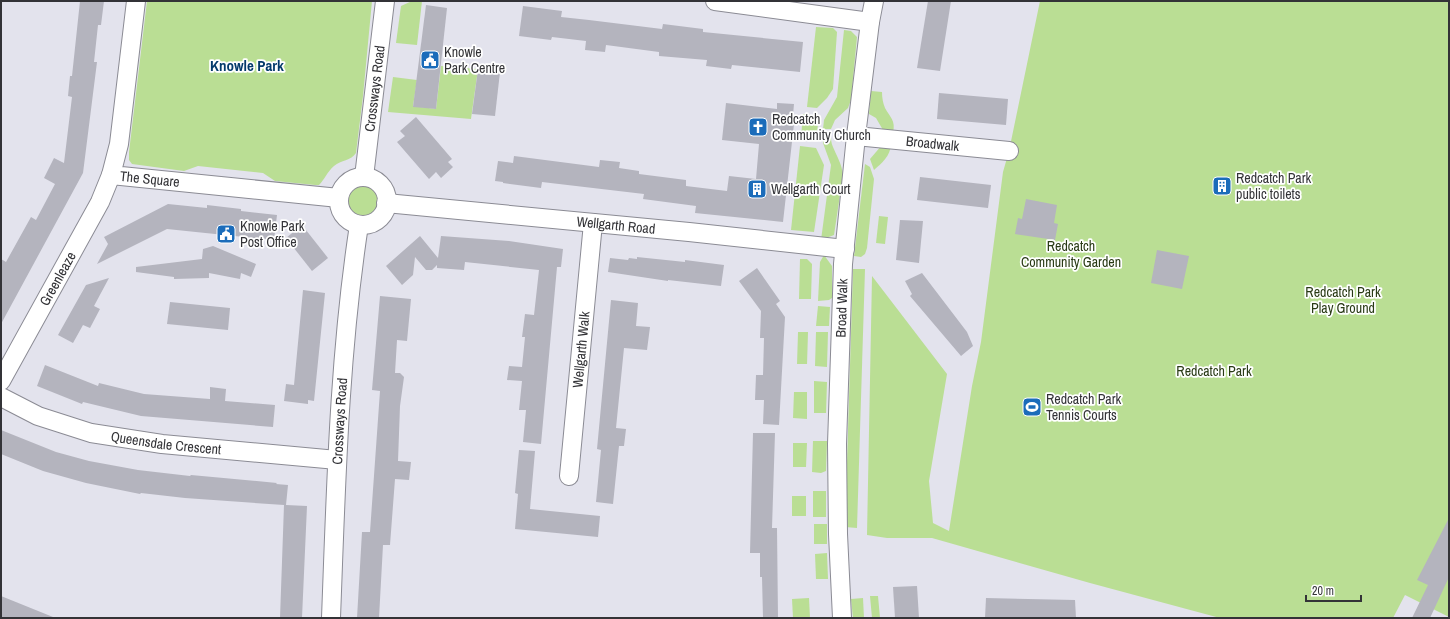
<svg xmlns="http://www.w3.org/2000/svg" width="1450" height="619" font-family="'Archivo Narrow',sans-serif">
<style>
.green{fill:#bade94}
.building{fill:#b4b4be}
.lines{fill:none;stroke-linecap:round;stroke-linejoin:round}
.minor-casing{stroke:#8b8b94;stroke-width:20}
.minor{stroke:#fff;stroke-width:18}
.labels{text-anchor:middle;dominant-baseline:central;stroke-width:3.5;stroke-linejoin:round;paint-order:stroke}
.poi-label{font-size:14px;fill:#333337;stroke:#fff;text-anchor:start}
.street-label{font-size:14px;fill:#333337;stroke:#fff}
.park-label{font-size:14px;fill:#293a15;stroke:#fff}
.neighbourhood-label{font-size:15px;font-weight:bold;fill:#043a6b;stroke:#fff}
</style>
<rect width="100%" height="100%" fill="#e3e3ed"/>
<g class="green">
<path d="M147,1H372L363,96L356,153C351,161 341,160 334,166C327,172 325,179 319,185H315L275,181L263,173L198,166L184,171L132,164L129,160V152Z"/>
<path d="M412,1H422L417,45L396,43L401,6Z"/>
<path d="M1040,1H1449V617L1405,595L1393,618H1220L1090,583L932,538H887L867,535L872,276L947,374L929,481L933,523L949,531L972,386L981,342L1003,172L1009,151Z"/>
<path d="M816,27L833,28L837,32L833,89L827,98L817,108L807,107Z"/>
<path d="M844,30L851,31L857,37L851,100L848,108L835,120L831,129H823L824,120L837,97Z"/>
<path d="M441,66L478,69L471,119L388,112L393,77L417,80L413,106L436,109Z"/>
<path d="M871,91L882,92C882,98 883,103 885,108C890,117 896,121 893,132L883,130L876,118L869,114Z"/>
<path d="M803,114L819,116L816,140L801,138Z"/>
<path d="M823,134H831C831,139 831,143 833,147C837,157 842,164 843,175L834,235L821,240L831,165L823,143Z"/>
<path d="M882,145H891C890,156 882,163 874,170L870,159Z"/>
<path d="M800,146L816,148L824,165L814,232L791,230Z"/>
<path d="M865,164L870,167L874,179L867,248L865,254L861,257L854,256Z"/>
<circle cx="363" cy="202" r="16"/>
<path d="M879,216L888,217L885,244L876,243Z"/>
<path d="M824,255L832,266V298L829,300L818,301L820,262Z"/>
<path d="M800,259H807L812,264L811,299H799Z"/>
<path d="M853,269H865L857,528L845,527Z"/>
<path d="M818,306L830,307L829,326H816Z"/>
<path d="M798,332H808L807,364H797Z"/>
<path d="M816,332H828L827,367L815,366Z"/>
<path d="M814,381L827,382L826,413H814Z"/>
<path d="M794,392H807V419L793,418Z"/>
<path d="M813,441H827L826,471L821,473L812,472Z"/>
<path d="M793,443H807L806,467H793Z"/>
<rect x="813" y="491" width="13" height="26"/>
<rect x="792" y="496" width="14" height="20"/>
<rect x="814" y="524" width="13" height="20"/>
<path d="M827,553L828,579H816L815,554Z"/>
<path d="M870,596H878L880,618H872Z"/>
<path d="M809,598L810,618H793L792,599Z"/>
<path d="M863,598L864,618H853L851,599Z"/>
</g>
<g class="building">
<path d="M80,1H104L101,25H98L94,62H97L83,173L1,324V259L6,262L31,217L36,220L55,184L44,178L54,158L64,163L72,97L68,96L70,76H72Z"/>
<path d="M928,1H951L940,71L917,68Z"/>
<path d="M426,5L447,8L436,109L413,107Z"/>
<path d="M523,6L562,11L561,17L589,20L662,29L663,24L703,29V32L803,42L800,72L732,65L731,69L706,66L707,60L659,56V52L606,45L605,52L585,50L586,41L552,37L551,40L519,36Z"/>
<path d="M478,69L500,72L495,116L472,114Z"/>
<path d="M939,93L1008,99L1006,125L937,119Z"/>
<path d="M726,103L777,109V103L794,104L793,115H795L783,222L695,213L696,206L643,199L644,194L542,182L541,188L503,183V182L495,181L498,161L513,163L514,156L599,167L600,160L620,162L619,168L639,171V174L686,180V186L727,191L729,176L756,179L759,144L722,140Z"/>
<path d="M416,117L452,159L448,162L453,167L441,178L436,172L429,179L397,142L405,136L400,131Z"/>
<path d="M920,177L991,185L988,208L917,200Z"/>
<path d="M1026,199L1057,205L1054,223L1058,224L1055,240L1015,234L1018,218L1022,219Z"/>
<path d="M168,204L207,208V205L241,209V211L277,215L274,240L167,229L97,264L108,244L104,237Z"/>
<path d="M900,220L923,221L919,263L896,260Z"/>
<path d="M302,225L328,258L312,271L286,238Z"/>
<path d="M420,236L438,258L441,236L509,241L563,249L561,267H557L541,444L523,442L526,410H519L522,381L507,380L509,366L522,367L525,337H522L525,314L534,315L539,270L465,262L464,270L437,268V265L432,270H426L415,257L413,275L402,285L386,266Z"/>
<path d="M213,246L256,264L251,277L241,273L240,279L209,273V278L174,279V277L136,272V267L202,259L203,249Z"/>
<path d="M1157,250L1189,256L1182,289L1151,283Z"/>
<path d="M637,257L685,262V260L724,265L721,286L668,280V281L608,272L610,258L628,260L629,258L637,259Z"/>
<path d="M757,268L780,301L776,304L785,317L779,425L763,424L764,400H755L756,375H763L764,338H760L761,311L739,281Z"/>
<path d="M922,273L967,332L973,346L961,356L910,296L912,294L905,281Z"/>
<path d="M109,278L94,306L100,309L90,328L83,325L73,343L58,335L86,285Z"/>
<path d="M303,290L325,293L314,401L308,400V404L284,401L286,384L294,385Z"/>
<path d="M380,296L411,299L407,341L397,340L395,373H400L404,377L400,406L398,461L411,462L409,480L395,479L390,545H383L379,618H357L362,532H370L380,391L372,390Z"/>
<path d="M611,300L638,303L636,326L650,327L647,350L624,348L616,428L626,429L624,446H619L613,504L596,502L601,450L597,449Z"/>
<path d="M170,302L230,308L228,330L167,324Z"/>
<path d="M45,365L98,386L99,383L144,394L210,399V387L226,389L225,401L275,405L273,427L141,416L83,402L82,404L37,386Z"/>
<path d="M1,430L56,452L89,461L138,470L190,476L191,475L277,483L276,484L288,485L286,505L307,506L302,618H280L284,505L185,498L141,493L140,494L86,483L43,471L1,454Z"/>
<path d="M753,433H775L772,528H777L778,618H763L762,577H760V553H750Z"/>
<path d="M519,450L535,451L530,509L600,516L598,537L515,529L518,494L515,493Z"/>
<path d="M1449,518V577L1430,618H1412L1428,585L1417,580Z"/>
<path d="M917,586L919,618H895L893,587Z"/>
<path d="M1,596L53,617V618H1Z"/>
<path d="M986,598L1075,600L1076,618H985Z"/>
</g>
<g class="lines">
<g class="minor-casing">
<g id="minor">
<path id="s1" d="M136,1L119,144L111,175L339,198"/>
<path d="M715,1L870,22"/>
<path id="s2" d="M856,136L1009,151"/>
<path id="s3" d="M364,177L385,1"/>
<circle cx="363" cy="201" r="24"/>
<path id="s4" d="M386,203L689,232L845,249"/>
<path id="s5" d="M1,381L100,202L111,175"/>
<path id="s6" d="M1,397L38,416L91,433L162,444L337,460"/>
<path id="s7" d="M569,476L593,223"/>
<path id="s8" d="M331,618C336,487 339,355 359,225"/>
<path id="s9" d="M842,618L838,534L837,444L843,264L856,136L870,22L874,1"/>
</g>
</g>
<use href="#minor" class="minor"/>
</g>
<defs>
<g id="civic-square" transform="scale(1)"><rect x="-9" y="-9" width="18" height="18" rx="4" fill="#1b6cba" stroke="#fff"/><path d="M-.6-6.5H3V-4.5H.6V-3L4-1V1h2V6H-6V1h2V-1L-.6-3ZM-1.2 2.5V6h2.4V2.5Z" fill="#fff"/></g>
<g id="church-square" transform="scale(1)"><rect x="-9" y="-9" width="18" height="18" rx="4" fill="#1b6cba" stroke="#fff"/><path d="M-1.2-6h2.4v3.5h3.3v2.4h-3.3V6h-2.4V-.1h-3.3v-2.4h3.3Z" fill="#fff"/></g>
<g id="building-square" transform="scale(1)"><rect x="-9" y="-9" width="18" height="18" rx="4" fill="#1b6cba" stroke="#fff"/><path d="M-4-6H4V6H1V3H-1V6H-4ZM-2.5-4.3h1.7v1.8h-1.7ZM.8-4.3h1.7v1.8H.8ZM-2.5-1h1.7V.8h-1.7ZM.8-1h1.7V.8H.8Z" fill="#fff"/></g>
<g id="stadium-square" transform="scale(1)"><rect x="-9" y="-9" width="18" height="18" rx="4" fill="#1b6cba" stroke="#fff"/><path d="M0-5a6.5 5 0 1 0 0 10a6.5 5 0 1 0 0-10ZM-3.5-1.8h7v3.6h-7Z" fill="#fff"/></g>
</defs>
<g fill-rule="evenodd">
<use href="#civic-square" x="430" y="60"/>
<use href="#church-square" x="758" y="127"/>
<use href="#building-square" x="1222" y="186"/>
<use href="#building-square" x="757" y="189"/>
<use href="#civic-square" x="226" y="234"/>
<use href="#stadium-square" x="1032" y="407"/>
</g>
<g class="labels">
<g class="poi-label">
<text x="444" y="52">Knowle<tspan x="444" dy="16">Park Centre</tspan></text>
<text x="772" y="119">Redcatch<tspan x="772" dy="16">Community Church</tspan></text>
<text x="1236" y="178">Redcatch Park<tspan x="1236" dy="16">public toilets</tspan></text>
<text x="771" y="189">Wellgarth Court</text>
<text x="240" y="226">Knowle Park<tspan x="240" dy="16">Post Office</tspan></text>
<text x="1046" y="399">Redcatch Park<tspan x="1046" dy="16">Tennis Courts</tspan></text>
</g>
<g class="street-label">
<text stroke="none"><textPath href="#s3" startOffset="89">Crossways Road</textPath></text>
<text stroke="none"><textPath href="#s2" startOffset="77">Broadwalk</textPath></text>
<text stroke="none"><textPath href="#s1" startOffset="215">The Square</textPath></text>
<text stroke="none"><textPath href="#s4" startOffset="231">Wellgarth Road</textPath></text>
<text stroke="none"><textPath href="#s5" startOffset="117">Greenleaze</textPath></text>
<text stroke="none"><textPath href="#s9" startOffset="310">Broad Walk</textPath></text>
<text stroke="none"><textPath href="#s7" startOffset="127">Wellgarth Walk</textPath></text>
<text stroke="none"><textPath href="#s8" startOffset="197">Crossways Road</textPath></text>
<text stroke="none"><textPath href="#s6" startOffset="173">Queensdale Crescent</textPath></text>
</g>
<g class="park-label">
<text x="1071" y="246">Redcatch<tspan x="1071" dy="16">Community Garden</tspan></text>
<text x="1343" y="292">Redcatch Park<tspan x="1343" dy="16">Play Ground</tspan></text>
<text x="1214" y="371">Redcatch Park</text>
</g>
<g class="neighbourhood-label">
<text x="247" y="65">Knowle Park</text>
</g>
</g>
<rect width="1450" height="619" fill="none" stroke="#333337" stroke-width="4"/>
<path d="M1306 595v6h55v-6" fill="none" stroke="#333337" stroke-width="2"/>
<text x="1312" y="595" font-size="12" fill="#333337" stroke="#ffffff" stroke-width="3" paint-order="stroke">20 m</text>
</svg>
